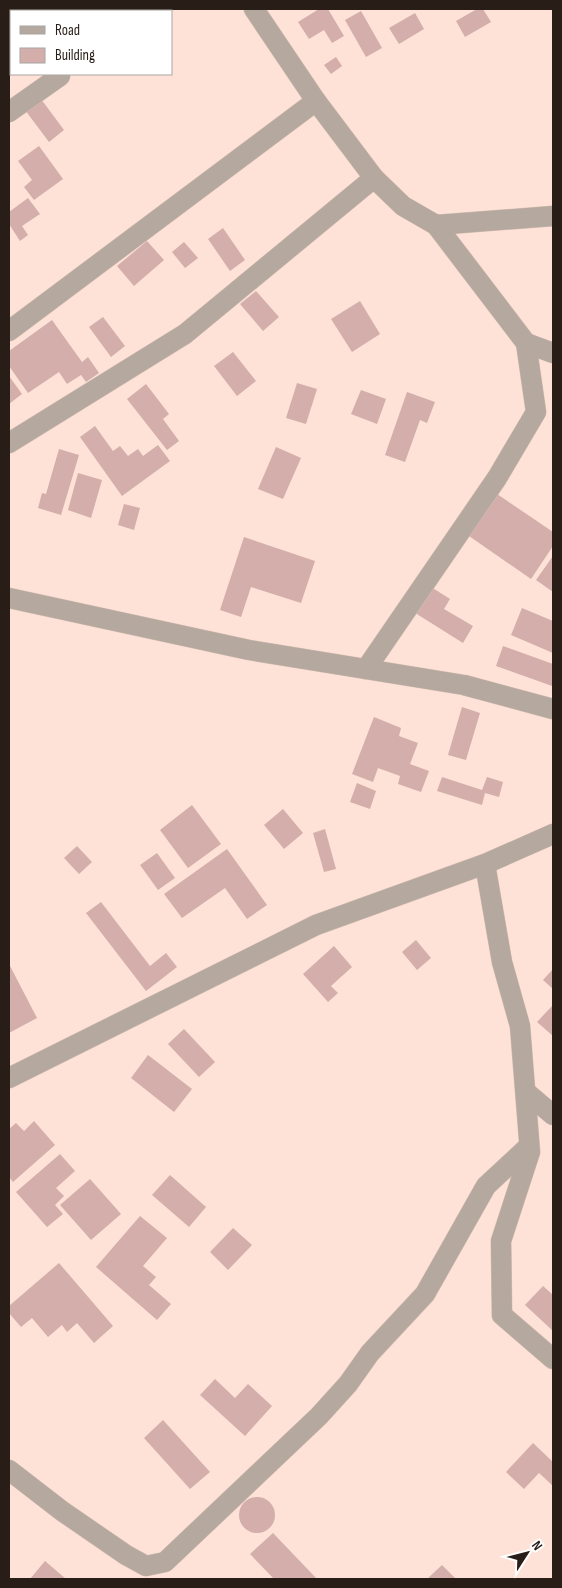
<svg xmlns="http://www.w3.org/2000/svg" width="562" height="1588" font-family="'Sofia Sans Condensed',sans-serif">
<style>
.building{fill:#d3aeab}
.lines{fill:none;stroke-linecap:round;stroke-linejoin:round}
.minor-casing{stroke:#d8bfb5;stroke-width:21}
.minor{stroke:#b5a89e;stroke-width:20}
</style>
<rect width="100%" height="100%" fill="#fee2d7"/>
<g class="building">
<path d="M319,9H328L344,36L332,43L324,30L309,39L298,22Z"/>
<path d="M477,9H483L491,22L465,37L456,21Z"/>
<path d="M361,11L382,48L366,57L345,20Z"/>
<path d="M415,13L424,29L399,44L389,28Z"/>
<path d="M336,57L342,66L331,74L324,65Z"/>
<path d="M38,95L64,130L49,142L22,106Z"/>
<path d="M39,146L63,179L34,200L24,187L32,180L18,161Z"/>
<path d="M28,198L40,214L22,226L28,235L20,241L9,224V212Z"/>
<path d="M223,228L245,260L230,271L208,239Z"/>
<path d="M147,241L164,260L134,286L117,266Z"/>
<path d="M184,242L198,258L185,268L172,252Z"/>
<path d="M256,291L279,317L263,331L240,304Z"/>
<path d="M360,301L380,334L352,352L331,319Z"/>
<path d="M103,317L125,346L111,357L89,327Z"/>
<path d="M52,320L82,362L88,357L99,373L86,382L81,375L67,384L59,372L28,393L9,366V351Z"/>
<path d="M233,352L256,381L237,396L214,366Z"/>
<path d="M9,376L22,394L9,404Z"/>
<path d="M297,383L317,389L306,424L286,418Z"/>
<path d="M146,384L169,414L163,419L179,441L167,450L127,399Z"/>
<path d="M361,390L386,399L377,424L351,414Z"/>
<path d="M407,392L435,402L427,423L420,420L405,462L385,455Z"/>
<path d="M95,426L113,451L120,446L128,456L138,449L143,456L158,445L170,461L122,496L80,437Z"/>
<path d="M276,447L301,458L283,499L258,489Z"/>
<path d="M59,449L79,455L61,515L38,508L42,493L46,494Z"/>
<path d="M78,473L102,480L91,518L68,510Z"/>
<path d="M497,494L553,532V546L531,579L469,536Z"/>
<path d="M124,504L140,508L134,530L118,525Z"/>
<path d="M244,537L315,561L301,603L251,587L241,617L220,610Z"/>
<path d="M553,556V592L536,580Z"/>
<path d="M428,585L450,599L444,609L473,626L463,643L412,611Z"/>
<path d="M522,608L553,621V653L511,635Z"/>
<path d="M503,646L553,664L552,686L496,666Z"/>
<path d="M462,707L480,713L466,760L448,755Z"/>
<path d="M374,717L401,728L399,736L418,743L410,764L429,771L421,792L398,784L400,776L378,768L373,782L352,774Z"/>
<path d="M442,777L482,790L487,777L503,782L499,797L485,793L482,805L437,791Z"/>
<path d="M357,783L376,791L370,809L350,802Z"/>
<path d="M192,805L221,844L188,868L160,830Z"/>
<path d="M283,809L303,833L284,849L264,825Z"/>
<path d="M325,829L336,869L324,872L313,833Z"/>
<path d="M77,846L92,862L79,874L64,858Z"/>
<path d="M227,849L267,905L247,919L225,888L182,918L164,894Z"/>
<path d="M157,853L175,878L158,890L140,865Z"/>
<path d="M101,902L150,966L166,953L177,967L146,991L86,913Z"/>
<path d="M416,940L431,958L417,970L402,952Z"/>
<path d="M334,946L352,967L331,986L338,993L328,1002L303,974Z"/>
<path d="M9,964L37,1018L9,1033Z"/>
<path d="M553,969V989L543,980Z"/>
<path d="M553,1005V1036L537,1022Z"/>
<path d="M184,1029L215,1062L199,1077L168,1044Z"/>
<path d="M148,1055L192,1089L174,1112L131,1078Z"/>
<path d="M34,1121L55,1145L13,1182L9,1177V1129L16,1123L24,1131Z"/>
<path d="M60,1154L75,1171L56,1188L64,1196L55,1205L63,1214L47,1227L16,1192Z"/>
<path d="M170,1175L206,1207L189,1227L152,1195Z"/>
<path d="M90,1179L121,1214L91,1240L60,1205Z"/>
<path d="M140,1216L167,1238L143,1266L156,1277L149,1285L171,1304L157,1320L96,1267Z"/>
<path d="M233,1228L252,1245L228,1270L210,1252Z"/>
<path d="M59,1263L113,1326L94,1343L77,1323L67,1332L62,1325L48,1337L32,1318L21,1327L9,1313V1306Z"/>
<path d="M543,1286L553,1295V1331L525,1305Z"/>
<path d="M215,1379L235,1398L248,1384L272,1406L245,1436L200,1395Z"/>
<path d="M163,1420L210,1472L190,1489L144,1438Z"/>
<path d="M533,1443L553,1462V1486L539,1473L524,1489L506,1472Z"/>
<circle cx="257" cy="1515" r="18"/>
<path d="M273,1533L317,1579H274L250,1554Z"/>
<path d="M45,1561L66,1579H30Z"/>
<path d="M442,1565L456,1579H427Z"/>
</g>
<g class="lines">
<g class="minor-casing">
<g id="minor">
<path d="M254,9L316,101L374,178L403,206L436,225L553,216"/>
<path d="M9,112L60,76"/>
<path d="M9,331L316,101"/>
<path d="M526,343L553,353"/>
<path d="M9,443L185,334L374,178"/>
<path d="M9,598L249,650L464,685L553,709"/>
<path d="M366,669L497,478L536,412L526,343L436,225"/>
<path d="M485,864L502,962L520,1026L530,1152L501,1241L502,1315L553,1359"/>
<path d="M9,1078L316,925L485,864L553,834"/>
<path d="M527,1093L553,1115"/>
<path d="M9,1470L62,1511L126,1555L146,1566L165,1562L319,1416L348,1384L370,1353L425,1294L486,1186L528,1147"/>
</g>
</g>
<use href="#minor" class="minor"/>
</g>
<rect width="562" height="1588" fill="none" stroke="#291d18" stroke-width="20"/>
<rect x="10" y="10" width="162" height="65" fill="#ffffff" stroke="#a9a5a3"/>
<rect x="20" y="26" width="25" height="8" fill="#b5a89e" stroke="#a9a5a3"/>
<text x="55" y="35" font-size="15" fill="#291d18">Road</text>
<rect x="20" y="48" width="25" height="15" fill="#d3aeab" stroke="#a9a5a3"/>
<text x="55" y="60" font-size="15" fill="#291d18">Building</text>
<g transform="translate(527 1553) rotate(54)" stroke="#ffffff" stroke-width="4" paint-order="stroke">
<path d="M0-4L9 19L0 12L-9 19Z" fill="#291d18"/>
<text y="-8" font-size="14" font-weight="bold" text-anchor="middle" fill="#291d18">N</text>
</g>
</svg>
